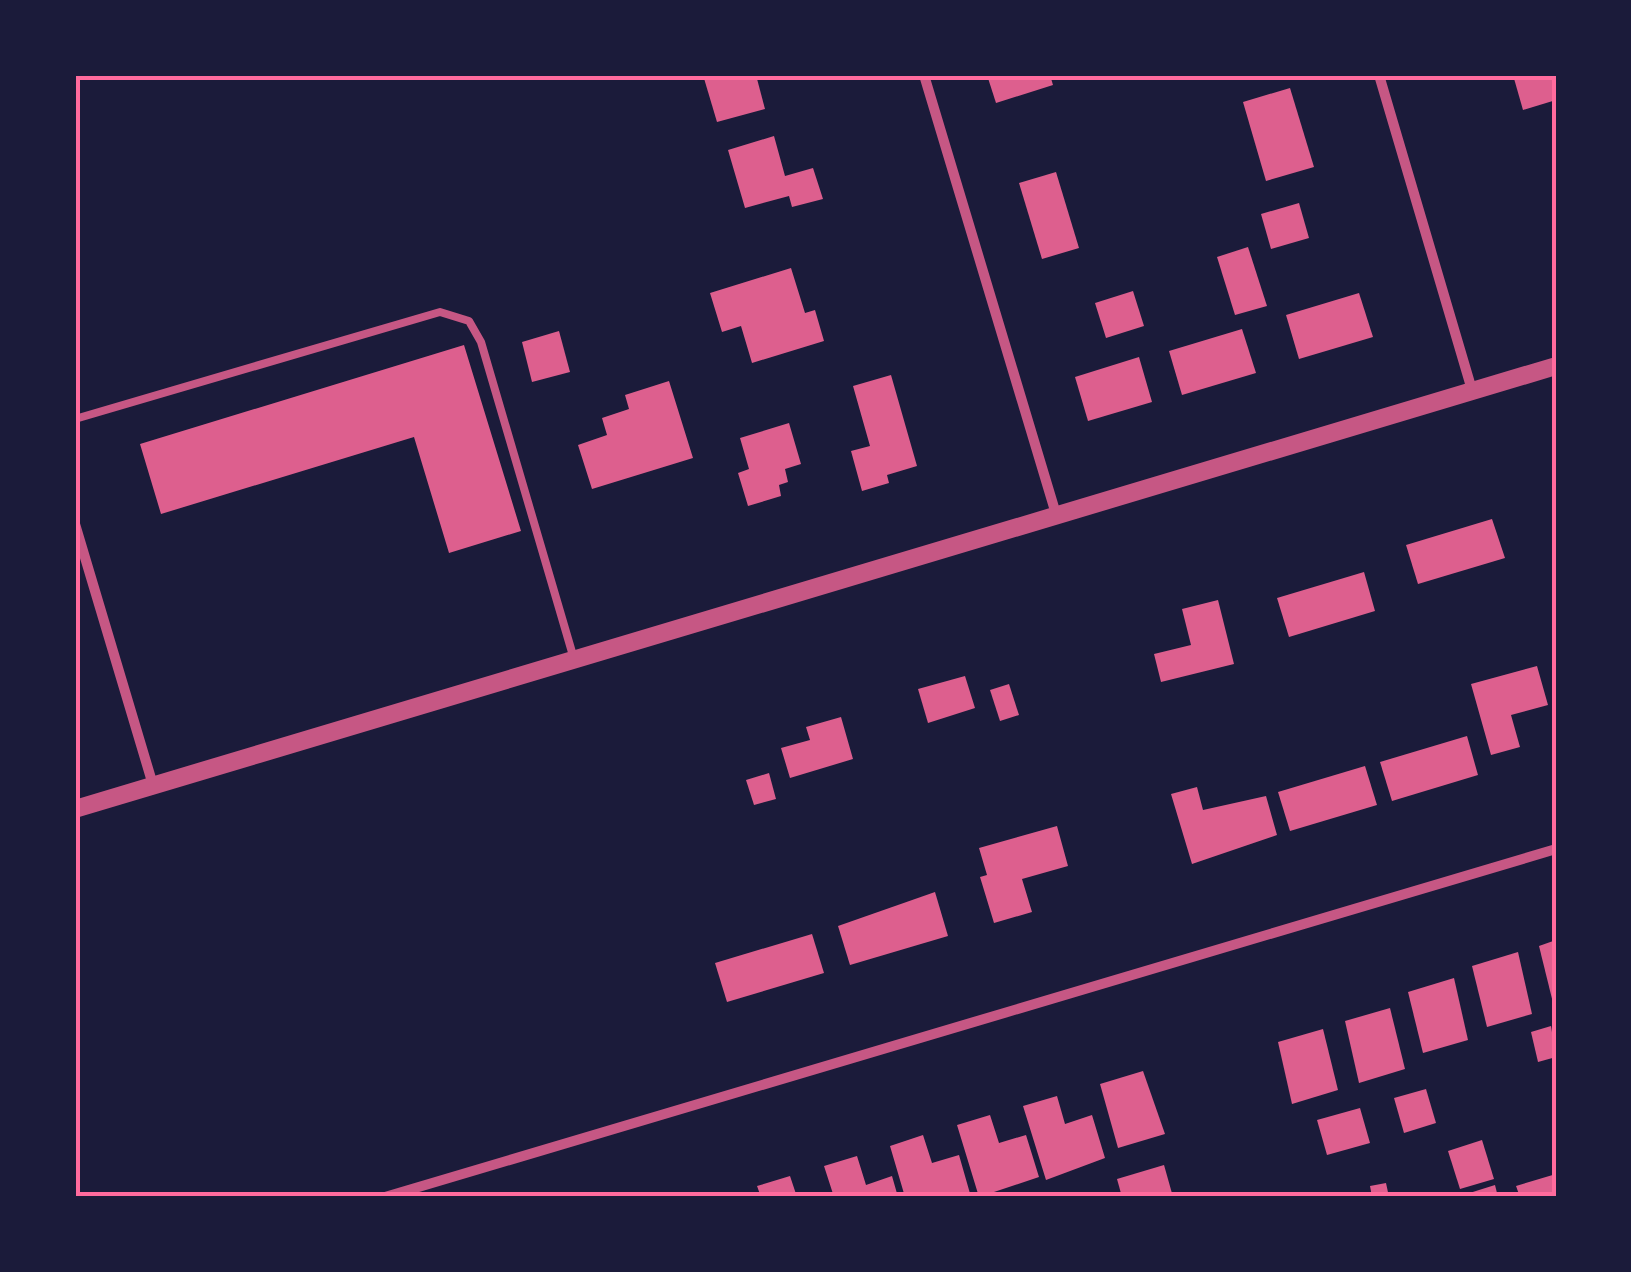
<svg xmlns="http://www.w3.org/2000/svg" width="1631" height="1272" font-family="'Source Sans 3',sans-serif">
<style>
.building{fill:#dd5f8e}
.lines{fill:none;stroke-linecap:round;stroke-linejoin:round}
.service{stroke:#c65784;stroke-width:8}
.minor{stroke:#c65784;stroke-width:10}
.tertiary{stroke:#c65784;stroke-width:18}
.neatline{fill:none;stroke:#ff6b9d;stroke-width:4}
</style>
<rect width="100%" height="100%" fill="#1b1b3a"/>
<g class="building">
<path d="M703,75H756L765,109L717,122Z"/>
<path d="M987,75H1050L1053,85L996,103Z"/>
<path d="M1513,75H1556V100L1523,110Z"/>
<path d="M1290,88L1314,167L1266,181L1243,102Z"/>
<path d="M774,136L785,176L813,168L823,199L792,207L789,196L745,208L728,150Z"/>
<path d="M1056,172L1079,248L1042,259L1019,183Z"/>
<path d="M1299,203L1309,238L1271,249L1261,214Z"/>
<path d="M1248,247L1267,306L1235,315L1217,257Z"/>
<path d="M791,268L805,313L815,310L824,341L752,363L741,326L722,332L710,293Z"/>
<path d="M1133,291L1144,326L1106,338L1095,303Z"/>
<path d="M1359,293L1373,337L1299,359L1286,315Z"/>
<path d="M1242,329L1256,373L1182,395L1169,351Z"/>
<path d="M559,331L570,372L532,382L522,342Z"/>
<path d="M464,345L521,531L449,553L414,437L161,514L140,444Z"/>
<path d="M1139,357L1152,402L1088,421L1075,377Z"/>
<path d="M891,375L917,466L887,475L889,483L862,491L851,451L870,446L853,386Z"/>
<path d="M669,381L693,458L592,489L578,445L607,435L602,418L629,409L625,395Z"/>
<path d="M789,423L801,464L785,469L788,482L779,485L781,496L748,506L738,473L749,469L740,438Z"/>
<path d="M1492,519L1505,558L1418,584L1406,545Z"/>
<path d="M1364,572L1375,611L1289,637L1277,598Z"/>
<path d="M1218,600L1234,664L1161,682L1154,654L1191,645L1182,609Z"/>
<path d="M1537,666L1548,705L1511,715L1520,747L1491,755L1471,684Z"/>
<path d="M965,676L975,708L928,723L918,689Z"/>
<path d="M1009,684L1019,715L1000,721L990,690Z"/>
<path d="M841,717L853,759L790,778L781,748L810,740L806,727Z"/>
<path d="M1467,736L1478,775L1392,801L1380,762Z"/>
<path d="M1365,766L1377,805L1290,831L1278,792Z"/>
<path d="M769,773L776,799L754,805L746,780Z"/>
<path d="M1197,787L1203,810L1266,796L1277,835L1192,864L1171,794Z"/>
<path d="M1057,826L1068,866L1022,879L1032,912L994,923L980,877L987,875L979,848Z"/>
<path d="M935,892L948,936L850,965L838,926Z"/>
<path d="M812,934L824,973L727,1002L715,963Z"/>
<path d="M1556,940V1011H1555L1539,946Z"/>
<path d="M1518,952L1532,1014L1487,1027L1472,966Z"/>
<path d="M1454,978L1468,1040L1423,1053L1408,992Z"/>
<path d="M1390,1008L1405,1069L1359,1083L1345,1021Z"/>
<path d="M1551,1026L1556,1057L1538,1062L1531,1032Z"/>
<path d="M1323,1029L1338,1090L1292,1104L1278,1042Z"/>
<path d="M1143,1071L1165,1134L1118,1148L1100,1084Z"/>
<path d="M1426,1089L1436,1123L1404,1133L1394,1098Z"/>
<path d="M1057,1096L1065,1124L1092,1115L1105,1158L1046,1180L1023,1106Z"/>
<path d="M1360,1108L1370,1143L1327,1155L1317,1120Z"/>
<path d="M990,1115L999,1143L1026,1135L1039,1177L979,1197L957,1125Z"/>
<path d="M923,1135L932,1163L959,1155L971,1197H905L890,1146Z"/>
<path d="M1482,1140L1494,1179L1460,1189L1448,1151Z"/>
<path d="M857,1156L866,1185L892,1176L898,1197H834L824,1166Z"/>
<path d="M1164,1165L1173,1197H1122L1117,1179Z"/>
<path d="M1556,1174V1197H1520L1516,1186Z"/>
<path d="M790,1176L797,1197H761L757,1186Z"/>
<path d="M1386,1183L1389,1197H1372L1370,1186Z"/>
<path d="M1495,1185L1498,1197H1461L1460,1196Z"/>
</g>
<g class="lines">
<path class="service" d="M75,419L440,312L469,321L481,342L574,659"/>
<g class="minor">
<path d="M924,75L1056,514"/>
<path d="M1379,75L1472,390"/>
<path d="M75,524L153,785"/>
<path d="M385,1197L1556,849"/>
</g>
<path class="tertiary" d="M75,809L1556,366"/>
</g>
<rect width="1631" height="1272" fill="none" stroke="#1b1b3a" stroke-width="155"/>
<rect x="78" y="78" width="1476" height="1116" class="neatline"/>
</svg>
